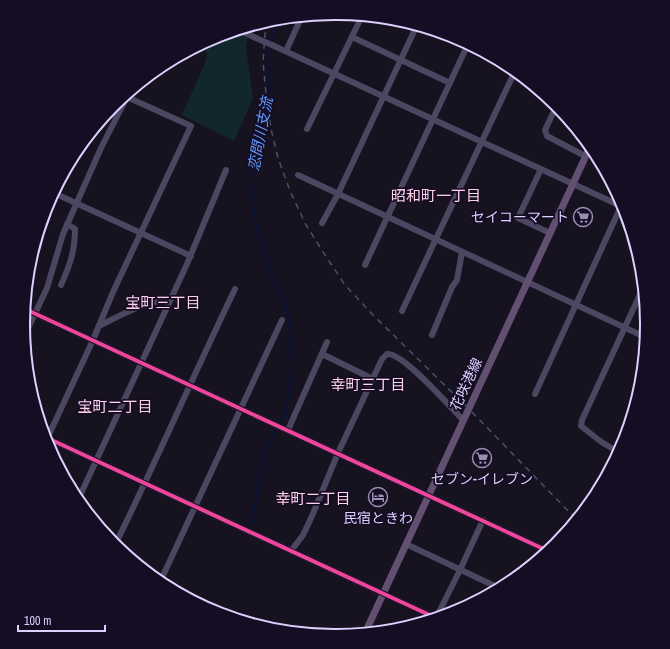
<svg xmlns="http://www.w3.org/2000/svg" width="670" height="649" font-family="'Archivo Narrow','Noto Sans JP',sans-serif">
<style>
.green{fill:#11272c}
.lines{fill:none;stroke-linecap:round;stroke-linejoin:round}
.stream{stroke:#081340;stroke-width:1.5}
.minor{stroke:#4c4760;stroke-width:6}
.major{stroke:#615071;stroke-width:7}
.rail{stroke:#45536a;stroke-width:1.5;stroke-dasharray:6 5;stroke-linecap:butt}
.minor-bridge{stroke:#4c4760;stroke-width:6}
.cycleway-casing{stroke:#150d24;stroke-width:6}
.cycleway{stroke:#ed469a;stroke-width:4}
.labels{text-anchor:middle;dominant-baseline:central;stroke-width:3.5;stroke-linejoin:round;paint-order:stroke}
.poi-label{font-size:14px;fill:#ddd0ff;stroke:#150d24}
.street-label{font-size:14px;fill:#ddd0ff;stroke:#150d24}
.water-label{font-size:15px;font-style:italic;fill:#5e99ff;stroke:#150d24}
.neighbourhood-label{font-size:15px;fill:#ffd2e7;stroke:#150d24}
.rim{fill:none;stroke:#ddd0ff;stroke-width:2}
</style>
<rect width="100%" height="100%" fill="#16121f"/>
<path class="green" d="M250,26L246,48L253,98L234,141L182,115L207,58L205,42L216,37Z"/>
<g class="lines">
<g class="stream">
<path d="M271,43L274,19"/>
<path d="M270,47L267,113L255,153L251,180L256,226L270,273L285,301L289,323L292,370L286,413L279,424"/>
<path d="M252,524C258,492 259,455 277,427"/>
</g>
<g class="minor">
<path d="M239,30L256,38"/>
<path d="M352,37L450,83"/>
<path d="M272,45L623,207"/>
<path d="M286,51L302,16"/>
<path d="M553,113L545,130L547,136L585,156"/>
<path d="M307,129L362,16"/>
<path d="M541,169L518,218L550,233"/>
<path d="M298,175L645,337"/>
<path d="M54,193L191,256"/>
<path d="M322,223L338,194L417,25"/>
<path d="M365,265L468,44"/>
<path d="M61,285C70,265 75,251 75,229L67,224"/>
<path d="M25,309L548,551"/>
<path d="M402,311L515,71"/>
<path d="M99,326C121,315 146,301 171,299"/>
<path d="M25,335L47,288L63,234L101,148L129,93"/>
<path d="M432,335L452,287L457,280L462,252"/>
<path d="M322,354L373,379"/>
<path d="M535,394L622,204"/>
<path d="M288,430L327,342"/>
<path d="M45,437L436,618"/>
<path d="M46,441L93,340L113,292L191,126L127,97"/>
<path d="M618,452L600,441L581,426L582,420L643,288"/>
<path d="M78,500L187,264L226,170"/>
<path d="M406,544L499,588"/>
<path d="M115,545C157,460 194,374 235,289"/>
<path d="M291,551L303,535L312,516L338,453L382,359L387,354C403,352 451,408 463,420"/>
<path d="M160,582L282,320"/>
<path d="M436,618L460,570L483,520"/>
</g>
<path class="major" d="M365,633L590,147"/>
<path class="rail" d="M266,21L263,62L266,94L271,129L278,158L290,191L306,225L327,258L345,285L375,317L469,409L576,519"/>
<path class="minor-bridge" d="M256,38L272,45"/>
<g class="cycleway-casing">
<g id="cycleway">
<path d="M25,309L548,551"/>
<path d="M45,437L436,618"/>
</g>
</g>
<use href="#cycleway" class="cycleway"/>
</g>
<defs>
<g id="supermarket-ring" transform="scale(1)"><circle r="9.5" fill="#150d24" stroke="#978eb1" stroke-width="1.5"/><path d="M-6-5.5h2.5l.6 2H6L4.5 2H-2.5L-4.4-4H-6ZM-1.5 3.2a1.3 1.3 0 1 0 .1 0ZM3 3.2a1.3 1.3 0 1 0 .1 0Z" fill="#978eb1"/></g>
<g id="hotel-ring" transform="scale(1)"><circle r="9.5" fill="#150d24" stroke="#978eb1" stroke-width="1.5"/><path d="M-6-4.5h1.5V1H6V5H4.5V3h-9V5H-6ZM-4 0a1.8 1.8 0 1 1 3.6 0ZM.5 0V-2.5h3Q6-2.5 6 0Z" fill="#978eb1"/></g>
</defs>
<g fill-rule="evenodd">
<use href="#supermarket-ring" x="583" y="217"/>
<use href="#supermarket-ring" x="482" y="458"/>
<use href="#hotel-ring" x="378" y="497"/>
</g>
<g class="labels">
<g class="poi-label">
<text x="569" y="217" text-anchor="end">セイコーマート</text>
<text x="482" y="479">セブン-イレブン</text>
<text x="378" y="518">民宿ときわ</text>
</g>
<g class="street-label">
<text transform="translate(466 384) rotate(-65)">花咲港線</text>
</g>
<g class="water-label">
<text transform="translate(260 134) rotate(-79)">恋問川支流</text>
</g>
<g class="neighbourhood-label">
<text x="436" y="195">昭和町一丁目</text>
<text x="163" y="302">宝町三丁目</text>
<text x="368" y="384">幸町三丁目</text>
<text x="115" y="406">宝町二丁目</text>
<text x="313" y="498">幸町二丁目</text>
</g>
</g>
<path d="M0 0H670V649H0ZM334 20H336A304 304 0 0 1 640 324V325A304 304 0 0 1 336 629H334A304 304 0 0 1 30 325V324A304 304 0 0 1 334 20Z" fill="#150d24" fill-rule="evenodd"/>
<path class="rim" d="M334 20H336A304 304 0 0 1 640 324V325A304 304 0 0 1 336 629H334A304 304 0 0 1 30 325V324A304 304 0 0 1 334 20Z"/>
<path d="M18 625v6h87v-6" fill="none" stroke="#ddd0ff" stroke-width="2"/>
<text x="24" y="625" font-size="12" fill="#ddd0ff" stroke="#150d24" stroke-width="3" paint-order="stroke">100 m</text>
</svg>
